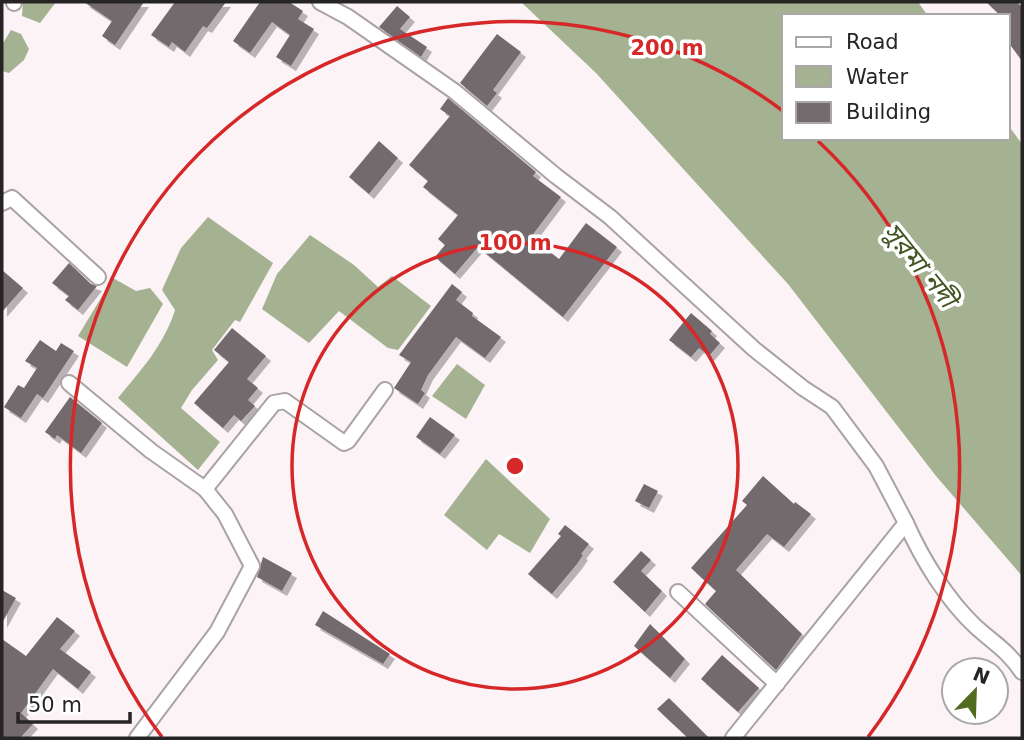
<svg xmlns="http://www.w3.org/2000/svg" width="1024" height="740" font-family="'DejaVu Sans','Noto Sans Bengali',sans-serif">
<style>
.water{fill:#a4b291}
.building{fill:#736b6e;filter:url(#shadow)}
.lines{fill:none;stroke-linecap:round;stroke-linejoin:round}
.minor-casing{stroke:#aaa2a5;stroke-width:18}
.minor{stroke:#fff;stroke-width:14}
.ring{fill:none;stroke:#d62828;stroke-width:3.5}
.labels{text-anchor:middle;dominant-baseline:central;stroke-width:7;stroke-linejoin:round;paint-order:stroke}
.water-label{font-size:26px;font-style:italic;fill:#435522;stroke:#fff}
.centre{fill:#d62828;stroke:#fff;stroke-width:3.5}
.ring-label{font-size:21px;text-anchor:middle;font-weight:bold;fill:#d62828;stroke:#fff;stroke-width:7;stroke-linejoin:round;paint-order:stroke}
</style>
<defs>
<filter id="shadow"><feDropShadow dx="5" dy="5" stdDeviation="0" flood-color="#0004"/></filter>
</defs>
<rect width="100%" height="100%" fill="#fbf3f6"/>
<g class="water">
<path d="M23,2H56L40,23L22,16Z"/>
<path d="M521,2H918L928,16H784V138H1008V125L1022,144V576L936,476L788,284L596,73Z"/>
<path d="M11,30L21,34L29,49L24,60L9,73L2,71V45Z"/>
<path d="M208,217L273,263L240,322L235,320L212,350L218,360L192,390L181,408L220,442L198,470L118,398C141,370 164,345 175,310L162,290L181,248Z"/>
<path d="M310,235L354,265L378,287L392,276L431,306L398,350L388,348L339,311L309,343L262,309L277,274Z"/>
<path d="M113,278L136,291L150,288L163,304L127,367L78,336Z"/>
<path d="M457,364L485,385L466,419L432,396Z"/>
<path d="M486,459L550,519L530,553L499,534L487,550L444,515Z"/>
</g>
<g class="building">
<path d="M84,2H144L115,45L102,36L112,21Z"/>
<path d="M175,2H226L207,28L203,26L185,52L172,42L169,47L151,35Z"/>
<path d="M260,2H289L303,11L298,19L314,29L291,66L276,57L290,35L272,22L250,53L233,41Z"/>
<path d="M986,2H1017L1022,7V61L1008,42V16H1001Z"/>
<path d="M397,6L410,17L400,29L427,47L421,57L379,27Z"/>
<path d="M497,34L521,52L493,90L497,93L487,106L460,83Z"/>
<path d="M448,98L536,172L533,176L561,197L531,237L559,259L586,223L617,247L563,317L478,247L455,274L435,257L445,245L438,239L458,215L423,187L428,181L409,165L450,116L440,109Z"/>
<path d="M379,141L398,158L369,194L349,177Z"/>
<path d="M69,263L91,284L97,286L78,310L65,300L69,296L52,283Z"/>
<path d="M2,270L23,288L2,312Z"/>
<path d="M452,284L462,292L456,300L473,313L472,316L501,337L485,358L456,337L428,375L421,390L425,393L418,404L394,388L411,362L399,355Z"/>
<path d="M691,313L712,331L710,334L720,343L709,356L699,348L691,357L669,340Z"/>
<path d="M232,328L266,356L247,379L258,388L248,400L255,406L241,421L234,415L223,428L194,403L229,362L214,350Z"/>
<path d="M40,340L56,351L61,343L74,351L43,398L37,394L21,418L4,407L18,385L24,388L37,368L25,361Z"/>
<path d="M70,397L102,423L81,453L57,435L55,439L45,432Z"/>
<path d="M430,417L455,435L440,454L416,437Z"/>
<path d="M763,476L794,504L795,502L811,514L784,547L767,534L736,570L802,634L776,670L705,604L716,591L691,568L747,505L742,501Z"/>
<path d="M644,484L658,491L649,508L635,501Z"/>
<path d="M565,525L589,544L581,554L583,555L577,564L552,594L528,574L561,536L558,534Z"/>
<path d="M641,551L651,560L641,571L662,591L645,612L613,582Z"/>
<path d="M263,557L292,573L282,591L257,577Z"/>
<path d="M2,590L16,598L2,623Z"/>
<path d="M323,611L390,654L383,664L315,625Z"/>
<path d="M57,617L75,631L60,649L91,672L78,689L53,669L21,713L33,724L20,738H2V639L26,656Z"/>
<path d="M650,624L685,659L670,678L634,646Z"/>
<path d="M722,655L759,688L738,712L701,679Z"/>
<path d="M669,698L709,738H688L657,709Z"/>
</g>
<g class="lines">
<g class="minor-casing">
<g id="minor">
<path d="M320,2L348,17L454,91L556,176L610,217L754,349L803,388L832,407L876,466L906,523L733,738"/>
<path d="M14,3V2"/>
<path d="M2,203L12,198L98,277"/>
<path d="M69,383L151,451L205,489L225,514L252,566L217,632L137,738"/>
<path d="M205,489L274,403L285,401L344,443L348,441L385,390"/>
<path d="M906,523C922,559 947,600 976,627C995,644 1007,650 1022,672"/>
<path d="M678,592L777,684"/>
</g>
</g>
<use href="#minor" class="minor"/>
</g>
<g class="ring">
<circle cx="515" cy="466" r="223"/>
<path d="M162 737A445 445 0 0 1 783 111M818 141A445 445 0 0 1 868 737"/>
</g>
<g class="labels">
<g class="water-label">
<text transform="translate(920 265) rotate(51)">সুরমা নদী</text>
</g>
</g>
<circle cx="515" cy="466" r="10" class="centre"/>
<g class="ring-label">
<text x="667" y="55">200 m</text>
<text x="515" y="250">100 m</text>
</g>
<rect width="1024" height="740" fill="none" stroke="#272425" stroke-width="7"/>
<rect x="782" y="14" width="228" height="126" fill="#ffffff" stroke="#a9a7a8" stroke-width="2"/>
<rect x="796" y="37" width="35" height="10" fill="#ffffff" stroke="#a9a7a8" stroke-width="2"/>
<text x="846" y="49" font-size="21" fill="#272425">Road</text>
<rect x="796" y="66" width="35" height="21" fill="#a4b291" stroke="#a9a7a8" stroke-width="2"/>
<text x="846" y="84" font-size="21" fill="#272425">Water</text>
<rect x="796" y="102" width="35" height="21" fill="#736b6e" stroke="#a9a7a8" stroke-width="2"/>
<text x="846" y="119" font-size="21" fill="#272425">Building</text>
<g transform="translate(975 691) rotate(23)"><circle r="33" fill="#ffffff" stroke="#a9a7a8" stroke-width="2"/>
<path d="M0-5L12 26L0 18L-12 26Z" fill="#516c1e"/>
<text y="-10" font-size="19" font-weight="bold" text-anchor="middle" fill="#272425">N</text>
</g>
<path d="M18 712v10h112v-10" fill="none" stroke="#272425" stroke-width="3.5"/>
<text x="28" y="712" font-size="21" fill="#272425" stroke="#ffffff" stroke-width="5" paint-order="stroke">50 m</text>
</svg>
